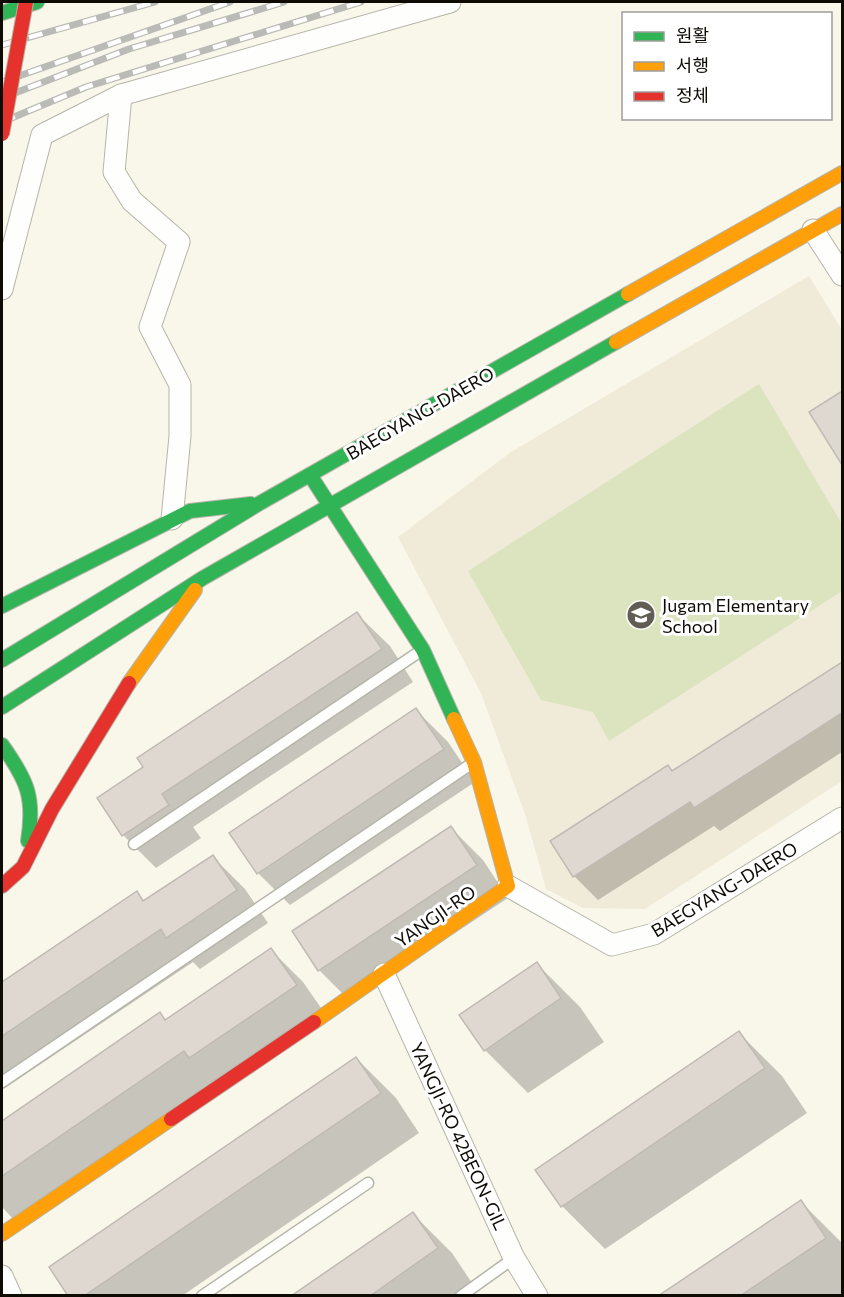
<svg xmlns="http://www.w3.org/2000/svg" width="844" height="1297" font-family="Commissioner,'Noto Sans KR',sans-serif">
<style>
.education{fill:#f0ead8}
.green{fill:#dce4bf}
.shadow{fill:#0003}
.building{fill:#dfd8d1;stroke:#c0b9b4;stroke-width:1.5}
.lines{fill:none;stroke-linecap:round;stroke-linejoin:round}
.lane-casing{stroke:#b6b5aa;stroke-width:13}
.street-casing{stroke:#b6b5aa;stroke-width:23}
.fast-casing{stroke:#b6b5aa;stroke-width:16}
.slow-casing{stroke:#b6b5aa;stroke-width:16}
.jam-casing{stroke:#b6b5aa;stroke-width:16}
.lane{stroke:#fefefc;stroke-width:10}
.street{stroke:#fefefc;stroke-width:21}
.fast{stroke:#30b455;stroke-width:14}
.slow{stroke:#ff9f0a;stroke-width:14}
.jam{stroke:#e5322d;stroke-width:14}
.rail-casing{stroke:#babab7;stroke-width:7}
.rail{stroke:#fff;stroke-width:4.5;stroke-dasharray:14;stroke-linecap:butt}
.jam-bridge-casing{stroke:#b8ad9d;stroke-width:16;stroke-linecap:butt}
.jam-bridge{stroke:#e5322d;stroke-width:14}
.labels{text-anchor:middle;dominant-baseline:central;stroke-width:6;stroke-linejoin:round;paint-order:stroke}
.street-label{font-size:18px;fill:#0d0b04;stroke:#fff}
.poi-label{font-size:18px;fill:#0d0b04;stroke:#fff;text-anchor:start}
</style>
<rect width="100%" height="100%" fill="#f9f7ea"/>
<path class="education" d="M809,276L842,330V781L645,909L583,908L546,889L526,817L481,693L398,537L511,452Z"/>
<path class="green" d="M759,384L842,524V591L609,741L593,712L541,700L468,571Z"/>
<g class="shadow">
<path d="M842,392V462L811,412Z"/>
<path d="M357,614L390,646L413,682L193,827L201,838L156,868L123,835L99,798Z"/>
<path d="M842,664V752L720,831L714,826L598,900L574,876L552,841L668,766L674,772Z"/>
<path d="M416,710L448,742L475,782L290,905L258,873Z"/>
<path d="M451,828L483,860L508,898L351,1002L319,970Z"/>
<path d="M213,857L245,889L268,923L200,969L193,962L2,1090V984L137,893L145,902Z"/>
<path d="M271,950L303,982L328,1018L15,1221L2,1207V1123L160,1014L167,1021Z"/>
<path d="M537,964L580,1007L604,1042L528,1093L485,1050Z"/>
<path d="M739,1033L782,1076L807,1113L605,1249L562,1206Z"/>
<path d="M356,1058L396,1098L419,1133L182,1296H70Z"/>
<path d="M801,1202L842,1243V1296H661Z"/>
<path d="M412,1213L452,1253L476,1289L466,1296H293Z"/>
</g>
<g class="building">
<path d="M842,391V465L809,412Z"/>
<path d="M357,612L382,649L162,794L169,805L122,836L97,798L143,767L137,758Z"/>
<path d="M842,662V713L694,808L690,802L573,877L550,841L668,765L672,771Z"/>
<path d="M416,708L444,749L257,874L229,833Z"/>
<path d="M451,826L477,865L318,971L292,931Z"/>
<path d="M213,855L237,890L166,938L161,929L2,1036V982L137,891L143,901Z"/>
<path d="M271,948L297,985L189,1058L184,1051L2,1176V1121L160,1012L165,1020Z"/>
<path d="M537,962L561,998L484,1051L459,1015Z"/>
<path d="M739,1031L765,1068L561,1207L535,1170Z"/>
<path d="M356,1057L381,1093L84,1296H68L49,1267Z"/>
<path d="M801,1200L826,1238L740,1296H658Z"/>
<path d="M413,1212L438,1248L370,1296H291Z"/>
</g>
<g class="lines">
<g class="lane-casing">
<g id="lane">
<path d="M134,844L422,650"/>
<path d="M2,1082L471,764"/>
<path d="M202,1296L368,1183"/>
<path d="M461,1296L514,1258"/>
</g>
</g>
<g class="street-casing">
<g id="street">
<path d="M121,95L114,172L132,201L179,242L150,327L180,385V436L172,519"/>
<path d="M813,230L842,275"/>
<path d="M2,289L42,135L121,95L450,2"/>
<path d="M508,886L612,945L654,934L842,818"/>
<path d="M384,974L514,1258L537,1296"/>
<path d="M2,1276L11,1296"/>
</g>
</g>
<g class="fast-casing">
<g id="fast">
<path d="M2,13L37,2"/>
<path d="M310,475L423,650L454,719"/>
<path d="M2,606L190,511L251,504"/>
<path d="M2,660L260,503L628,294"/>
<path d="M2,707L203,578L616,342"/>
<path d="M2,745C27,780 35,797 28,841"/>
</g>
</g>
<g class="slow-casing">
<g id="slow">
<path d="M628,294L842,173"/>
<path d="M616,342L842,214"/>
<path d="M129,683L195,590"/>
<path d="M314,1022L508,886L474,762L454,719"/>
<path d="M2,1234L171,1119"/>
</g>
</g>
<g class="jam-casing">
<g id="jam">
<path d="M2,886L23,867L52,809L129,683"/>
<path d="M171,1119L314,1022"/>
</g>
</g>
<use href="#lane" class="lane"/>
<use href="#street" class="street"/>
<use href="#fast" class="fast"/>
<use href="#slow" class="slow"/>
<use href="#jam" class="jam"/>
<g class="rail-casing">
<g id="rail">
<path d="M2,45L155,2"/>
<path d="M2,82L230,2"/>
<path d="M2,98L129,49L284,2"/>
<path d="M2,122L86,87L361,2"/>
</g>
</g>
<use href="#rail" class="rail"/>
<g class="jam-bridge-casing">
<path id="jam-bridge" d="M2,134L26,2"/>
</g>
<use href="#jam-bridge" class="jam-bridge"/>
</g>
<defs>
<g id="school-disc" transform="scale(1.5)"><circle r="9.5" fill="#605e54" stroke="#fff"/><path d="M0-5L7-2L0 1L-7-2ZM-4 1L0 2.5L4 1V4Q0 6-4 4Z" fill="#fff"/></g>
</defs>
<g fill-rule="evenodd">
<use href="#school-disc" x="641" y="615"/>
</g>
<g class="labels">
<g class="street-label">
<text transform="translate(420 413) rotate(-30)">BAEGYANG-DAERO</text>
<text transform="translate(724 889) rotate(-31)">BAEGYANG-DAERO</text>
<text transform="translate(435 916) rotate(-35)">YANGJI-RO</text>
<text transform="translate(459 1136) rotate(65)">YANGJI-RO 42BEON-GIL</text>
</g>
<g class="poi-label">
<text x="662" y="605">Jugam Elementary<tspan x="662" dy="21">School</tspan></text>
</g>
</g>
<rect width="844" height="1297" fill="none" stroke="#0d0b04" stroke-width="6"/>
<rect x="622" y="12" width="210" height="108" fill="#ffffff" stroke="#9e9d9b" stroke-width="1.5"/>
<rect x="634" y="32" width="30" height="9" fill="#30b455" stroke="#9e9d9b" stroke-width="1.5"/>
<text x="676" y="42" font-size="18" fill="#0d0b04">원활</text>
<rect x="634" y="62" width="30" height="9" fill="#ff9f0a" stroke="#9e9d9b" stroke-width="1.5"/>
<text x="676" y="72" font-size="18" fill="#0d0b04">서행</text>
<rect x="634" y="92" width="30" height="9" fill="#e5322d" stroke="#9e9d9b" stroke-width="1.5"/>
<text x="676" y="102" font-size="18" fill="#0d0b04">정체</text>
</svg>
